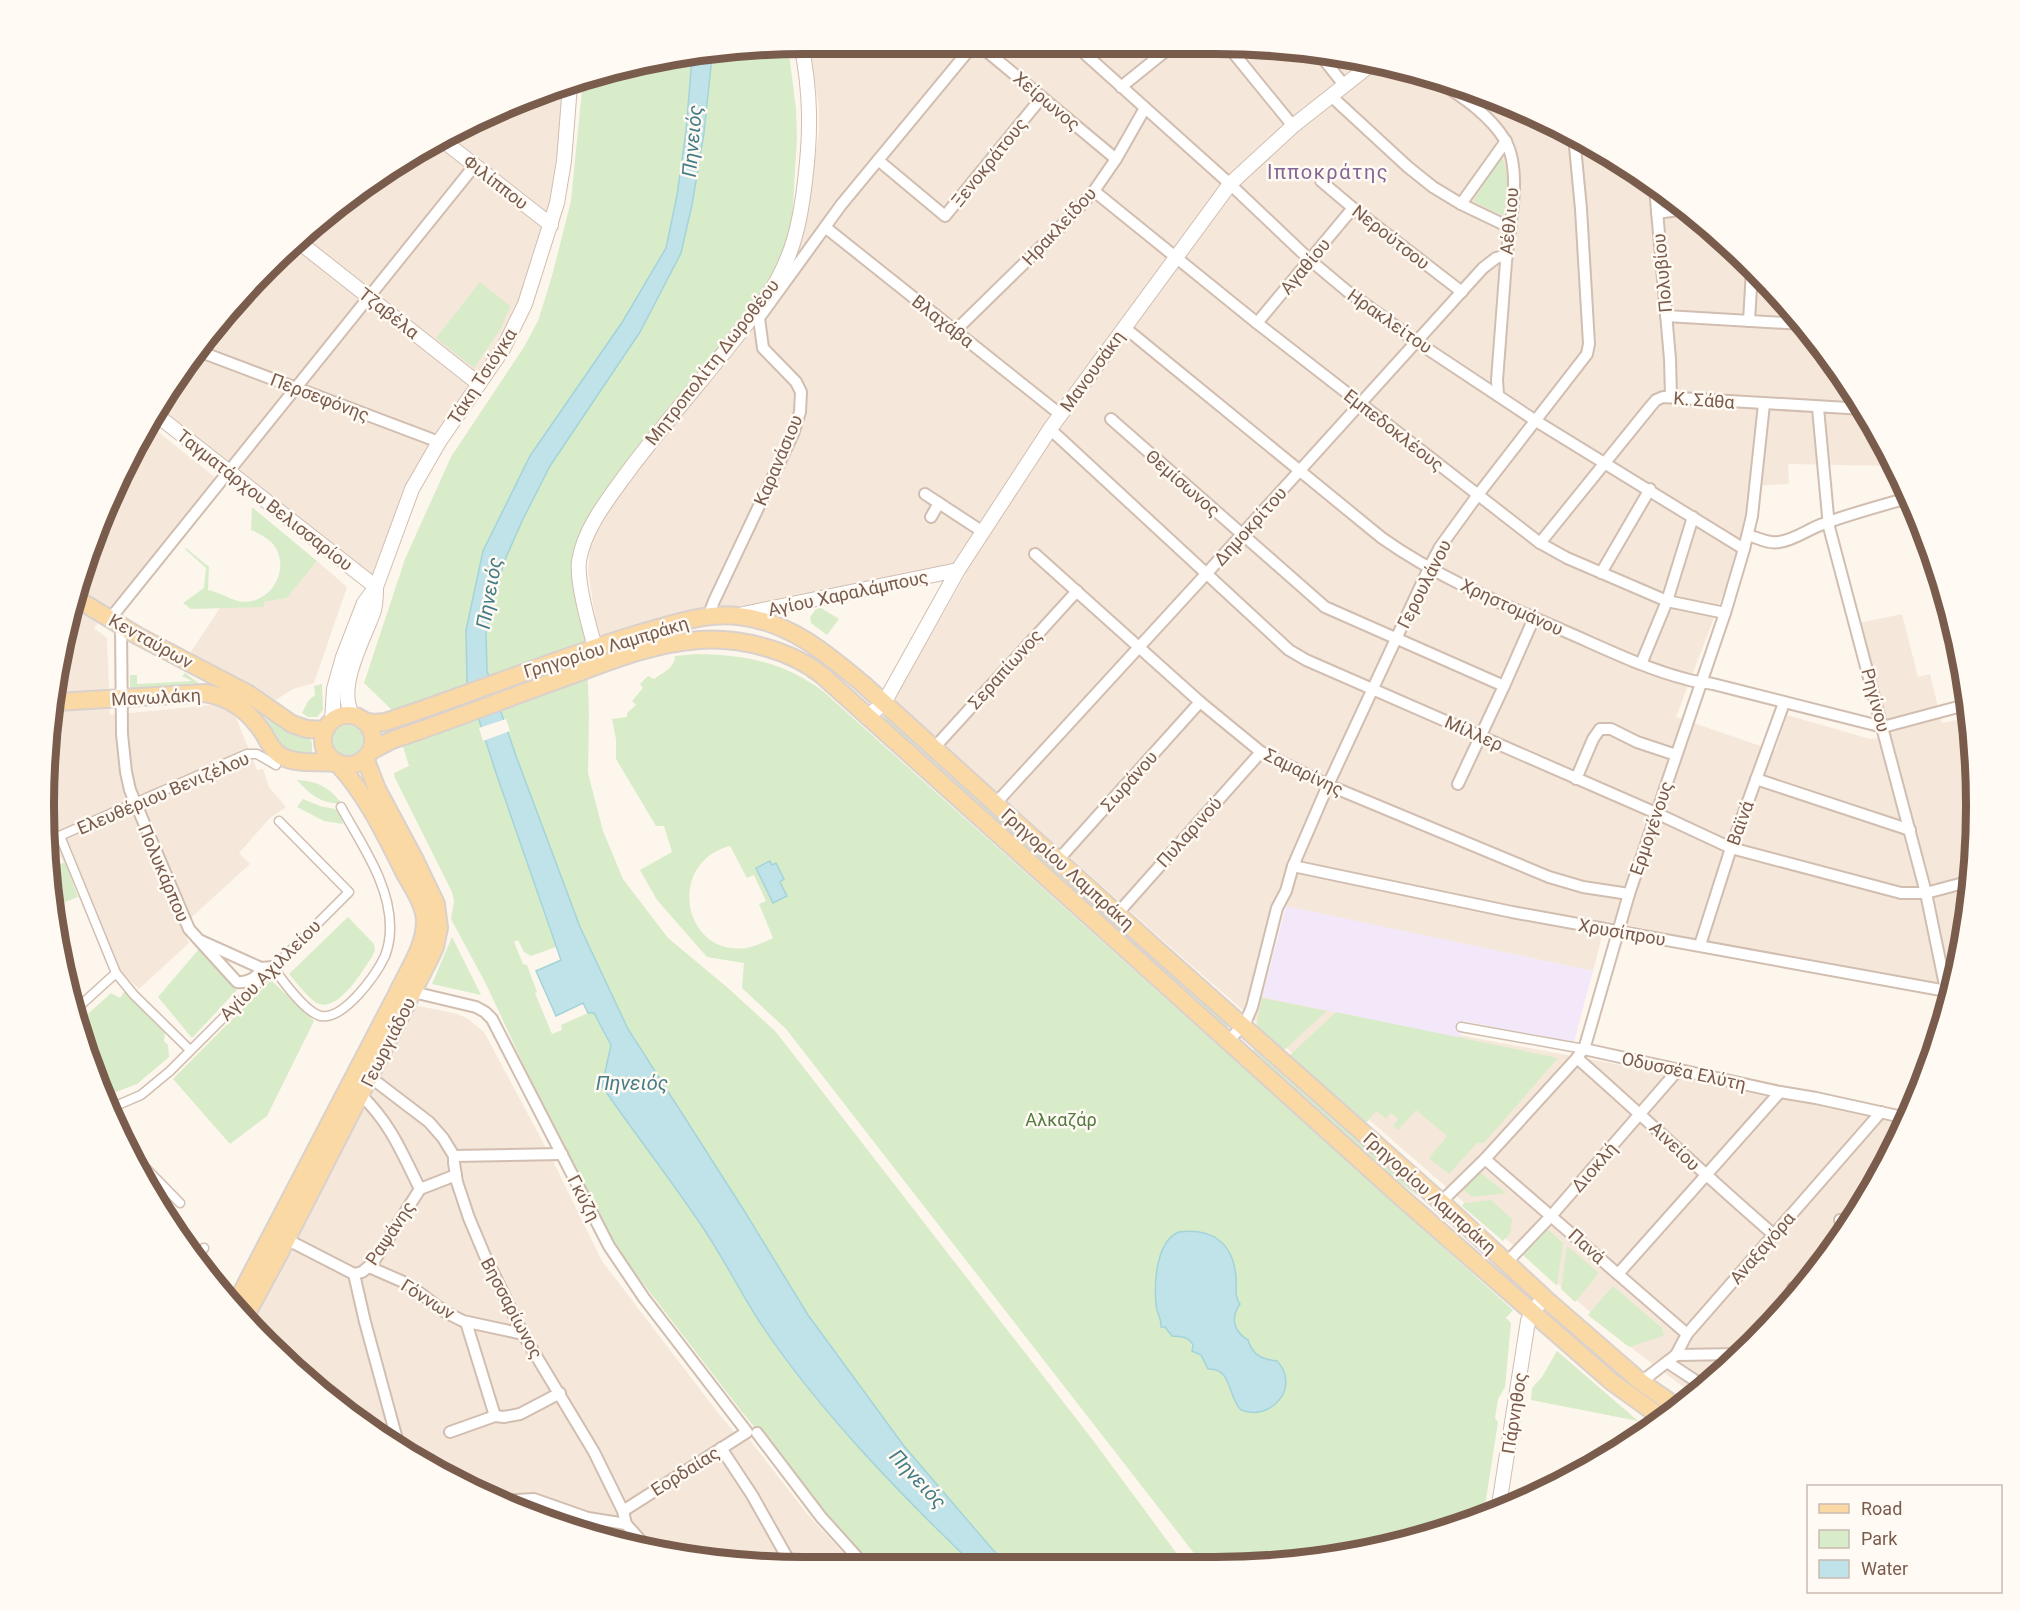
<svg xmlns="http://www.w3.org/2000/svg" width="2020" height="1611" font-family="Roboto,sans-serif">
<style>
.residential{fill:#f5e8da}
.education{fill:#f3e8fa}
.green{fill:#d8ecc9;fill-rule:evenodd}
.water{fill:#bfe3e8;stroke:#a5d3da;stroke-width:1.5}
.pier{fill:#fdf6ec}
.lines{fill:none;stroke-linecap:round;stroke-linejoin:round}
.pedestrian-casing{stroke:#d1beb0;stroke-width:11}
.minor-casing{stroke:#d1beb0;stroke-width:14}
.tertiary-casing{stroke:#d1beb0;stroke-width:16}
.primary-casing{stroke:#dad1cd;stroke-width:20}
.pedestrian{stroke:#fff;stroke-width:8}
.minor{stroke:#fff;stroke-width:10}
.tertiary{stroke:#fff;stroke-width:14}
.primary{stroke:#fbd9a5;stroke-width:16}
.labels{text-anchor:middle;dominant-baseline:central;stroke-width:5;stroke-linejoin:round;paint-order:stroke}
.street-label{font-size:18px;fill:#7a5c4d;stroke:#fffaf3}
.park-label{font-size:18px;fill:#537a41;stroke:#fffaf3}
.water-label{font-size:20px;font-style:italic;fill:#437c86;stroke:#fffaf3}
.neighbourhood-label{font-size:20px;letter-spacing:1.5px;fill:#846695;stroke:#fffaf3}
.rim{fill:none;stroke:#7a5c4d;stroke-width:8}
</style>
<rect width="100%" height="100%" fill="#fdf6ec"/>
<g class="residential">
<path d="M808,44L1264,45L1460,84L1595,145L1717,232L1819,341L1875,425L1893,466L1788,464L1789,484L1752,486L1745,537L1676,717L1775,751L1787,715L1870,739L1888,737L1859,623L1902,614L1918,677L1930,674L1942,723L1970,717L1975,856L1953,989L1606,921L1593,971L1282,906L1255,994L1405,1025L1907,1118L1898,1143L1819,1270L1717,1379L1694,1395L1634,1350L1176,952L894,700L966,574L957,568L599,641L588,572L590,541L611,504L762,312L805,221L819,131V107Z"/>
<path d="M577,82L569,169L524,318L415,490L380,589L155,412L267,266L425,145Z"/>
<path d="M157,431L216,478L94,628L107,638L110,715L212,705L226,673L190,653L220,608L264,606V602L287,598L317,561L347,587L314,683L293,689L271,703L231,705L257,770L263,769L269,787L286,807L269,819L239,853L250,864L182,926L189,943L139,989L115,966L51,838H48L44,805L70,608L128,468Z"/>
<path d="M414,1005L458,1014L468,1019L484,1032L553,1161L602,1261L719,1414L740,1439L746,1435L808,1515L856,1567H805L657,1553L514,1509L342,1410L250,1324Z"/>
</g>
<path class="education" d="M1286,906L1593,971L1574,1042L1463,1021L1459,1038L1262,997Z"/>
<g class="green">
<path d="M788,46L796,109L797,137L792,222L781,259L766,287L618,473L597,503L586,524L585,634L587,658L589,661L587,662L589,713L588,773L603,831L623,879L668,938L728,988L776,1032L1092,1439L1186,1566L1010,1567L993,1550L904,1446L808,1315L745,1212L628,1029L580,927L516,756L487,671L486,632L504,562L523,519L550,466L640,333L681,253L692,205L704,133L712,56Z"/>
<path d="M692,58L686,131L677,195L666,248L623,321L530,456L483,551L466,630L467,682L495,770L556,947L531,956L524,952L518,940L514,942L523,964L527,965L537,992L535,993L552,1034L562,1030L561,1025L588,1013H594L611,1045L602,1086C632,1131 665,1172 695,1216C719,1249 737,1287 759,1321C817,1410 899,1493 976,1567H874L829,1517L742,1412L622,1256L597,1210L526,1070L486,984L451,919L454,901L452,892L395,778L394,773L409,766L398,730L384,735L383,732L397,727L391,709L364,683L405,559L451,457L524,347L538,321L552,276L571,201L583,80L609,69Z"/>
<path d="M1501,157C1510,171 1508,200 1503,216L1473,201Z"/>
<path d="M480,282L510,306L501,328L474,368L436,338Z"/>
<path d="M252,507L317,561L287,598L264,602V607L191,609L183,603L204,588L206,568L185,549L186,548L209,567L208,590C224,593 235,605 252,601C278,595 290,561 271,542C265,537 258,533 251,530Z"/>
<path d="M821,608L839,619L827,635L811,623L810,617L816,609Z"/>
<path d="M697,654C746,655 784,662 824,692L1513,1310L1506,1318L1511,1323L1505,1387L1498,1399L1495,1418L1498,1422L1484,1512L1412,1541L1265,1566H1204L786,1029L742,988L744,963L707,957L657,900L640,870L672,852L664,826H656L616,759V739L612,719L627,717V713L636,705L632,701L643,688L640,684L648,676L654,679C662,673 675,668 675,656ZM730,846L747,878L754,875L766,901L759,904L773,938C764,942 756,946 747,948C682,957 666,862 730,846ZM1183,1231C1189,1231 1196,1231 1202,1232C1235,1237 1235,1274 1236,1300C1237,1319 1228,1328 1248,1340C1253,1357 1267,1360 1282,1366L1286,1382L1235,1402C1230,1388 1226,1368 1208,1369C1206,1361 1203,1358 1197,1352C1187,1344 1194,1335 1174,1337L1165,1327H1161C1162,1318 1156,1312 1156,1304C1155,1286 1157,1250 1170,1237C1173,1234 1179,1233 1183,1231Z"/>
<path d="M185,673L204,687L130,688V675H137V684L192,681L182,676Z"/>
<path d="M322,684L323,710L317,717H308L302,713L308,701L315,695L314,686Z"/>
<path d="M887,715L1230,1024L1225,1029L883,719Z"/>
<path d="M268,717L309,736L312,743V755C307,756 303,755 297,753C278,749 273,735 266,718Z"/>
<circle cx="348" cy="740" r="15"/>
<path d="M297,780C318,781 330,788 342,804C321,803 311,796 297,780Z"/>
<path d="M303,799L320,806L339,810L343,824L324,821L297,807Z"/>
<path d="M65,862L78,897L57,905L52,868Z"/>
<path d="M348,917L374,944L375,950L372,957C362,971 337,1016 315,1002C306,995 297,983 289,974Z"/>
<path d="M452,937L481,995L432,984Z"/>
<path d="M199,949L237,990L192,1038L158,997Z"/>
<path d="M271,980L314,1021L267,1116L230,1144L173,1079Z"/>
<path d="M124,992L129,993L147,1012L146,1014L165,1033L164,1041L168,1045L169,1057L137,1084L108,1095L78,1023L111,993L120,998Z"/>
<path d="M1262,998L1327,1011L1284,1050L1256,1027Z"/>
<path d="M1336,1012L1558,1058L1484,1143H1477L1449,1174L1429,1158L1447,1136L1416,1110L1398,1130L1393,1126L1398,1119L1391,1113L1386,1119L1376,1111L1366,1123L1290,1055Z"/>
<path d="M1256,1047L1404,1182L1420,1198L1381,1168L1252,1052Z"/>
<path d="M1476,1169L1506,1193L1472,1197L1461,1187Z"/>
<path d="M1491,1200L1512,1219L1510,1233L1503,1241L1462,1206L1464,1203Z"/>
<path d="M1545,1227L1563,1243L1557,1286L1522,1254Z"/>
<path d="M1567,1246L1599,1273L1575,1302L1561,1289Z"/>
<path d="M1613,1286L1662,1328L1664,1334L1663,1336L1629,1347L1588,1315Z"/>
<path d="M1557,1351L1638,1421L1531,1400L1532,1388L1542,1377Z"/>
</g>
<g class="water">
<path d="M712,56L704,133L692,205L681,253L640,332L550,466L523,519L504,562L486,632L487,671L516,756L580,927L628,1029L745,1212L808,1315L904,1446L993,1550L1010,1567H976C900,1494 817,1409 759,1321C737,1287 719,1249 695,1216C665,1172 632,1130 602,1086L611,1045L594,1013H588L583,1003L556,1016L536,971L561,960L495,770L467,682L466,630L483,551L530,456L623,321L666,248L677,195L686,131L692,58Z"/>
<path d="M770,861L772,865L776,863L784,879L780,882L787,896L773,903L756,868Z"/>
<path d="M1179,1232C1213,1228 1233,1243 1236,1277C1237,1286 1234,1297 1240,1304C1230,1318 1234,1332 1248,1340C1253,1356 1262,1359 1277,1361C1301,1386 1272,1422 1241,1410C1228,1398 1232,1367 1208,1369L1201,1355L1192,1351L1193,1345C1188,1336 1181,1337 1172,1336L1165,1327H1161C1162,1318 1156,1313 1156,1304C1154,1283 1156,1241 1179,1232Z"/>
</g>
<path class="pier" d="M506,719L510,731L483,741L479,728Z"/>
<g class="lines">
<g class="pedestrian-casing">
<g id="pedestrian">
<path d="M60,836L116,973L134,995L190,1050"/>
<path d="M48,841L247,754H257L276,765"/>
<path d="M273,967C282,980 306,1013 321,1016C344,1020 376,975 385,956C388,948 390,938 390,929C391,885 361,844 341,807"/>
<path d="M73,1012L116,973"/>
<path d="M1461,1027L1584,1049"/>
<path d="M113,1107L141,1095L170,1071L349,892L279,821"/>
<path d="M132,1154L180,1203"/>
<path d="M197,1258L204,1248"/>
</g>
</g>
<g class="minor-casing">
<g id="minor">
<path d="M978,44L1116,159"/>
<path d="M1074,44L1230,184L1310,260L1347,291L1417,342L1536,421L1744,549"/>
<path d="M1227,45L1293,126"/>
<path d="M1321,56L1344,85"/>
<path d="M1437,80C1462,97 1489,114 1505,140C1523,171 1509,228 1506,262C1503,301 1500,341 1497,380L1498,394"/>
<path d="M1121,87L1173,45"/>
<path d="M1331,96L1408,167L1433,187L1461,204L1511,228"/>
<path d="M1464,98L1476,91"/>
<path d="M878,160L945,216L1042,97"/>
<path d="M1321,181L1353,208L1462,292"/>
<path d="M1655,188L1670,359L1671,397"/>
<path d="M1094,191L1257,323L1540,543L1567,558L1667,601L1725,613"/>
<path d="M1461,204L1506,141"/>
<path d="M1657,213L1685,209"/>
<path d="M825,227L1061,415"/>
<path d="M1666,316L1803,324"/>
<path d="M759,318L841,205L974,44"/>
<path d="M1749,321L1752,270"/>
<path d="M1257,323L1353,208"/>
<path d="M1124,327L1382,538C1437,577 1500,603 1562,630C1602,647 1643,668 1686,679C1694,682 1704,682 1713,684L1883,727L1969,704"/>
<path d="M955,331L1048,240L1094,191L1116,159L1145,108"/>
<path d="M201,352L439,442"/>
<path d="M1818,408L1829,527L1926,893L1946,990"/>
<path d="M1111,419L1325,607L1504,686"/>
<path d="M1050,429L1289,650L1306,660L1656,813L1731,848L1901,893H1926L1971,881"/>
<path d="M141,435L157,415L156,410"/>
<path d="M925,494L983,532"/>
<path d="M931,517L939,503"/>
<path d="M1748,535C1758,538 1768,544 1779,542C1795,540 1808,529 1823,524C1850,514 1879,506 1908,498"/>
<path d="M1540,543L1650,407L1656,400L1663,397L1864,409"/>
<path d="M1035,554L1200,702L1261,752L1328,785L1549,877L1583,887L1629,894"/>
<path d="M1601,573L1650,489"/>
<path d="M708,617L714,601L793,434L800,412L801,392L796,382L763,348L758,311"/>
<path d="M110,619L475,165"/>
<path d="M121,625L122,734L126,772L130,790L189,929L237,982C247,983 258,978 261,968"/>
<path d="M1641,664L1667,601L1693,517"/>
<path d="M934,748L1077,591"/>
<path d="M1576,779L1593,739L1600,729H1611L1637,742L1676,755"/>
<path d="M1756,779L1910,830"/>
<path d="M1458,784L1504,686L1534,618"/>
<path d="M996,803L1207,573L1483,268L1496,258L1507,255"/>
<path d="M1059,859L1200,702"/>
<path d="M1293,866L1512,912L1952,992"/>
<path d="M1118,913L1261,752"/>
<path d="M201,941L261,968L273,967"/>
<path d="M1700,945L1731,848L1784,703"/>
<path d="M413,992L476,1007L485,1012L492,1019L609,1246L644,1298L747,1432L623,1511"/>
<path d="M1228,1042L1246,1021L1252,1007L1277,908L1286,891L1293,866L1328,785L1429,568L1440,547L1477,496L1587,354L1589,344L1581,209L1574,136"/>
<path d="M1584,1049L1780,1092L1816,1098L1907,1118"/>
<path d="M1577,1058C1643,1116 1707,1177 1773,1234"/>
<path d="M370,1077L429,1122L443,1138L454,1156V1163L457,1182L469,1218L485,1256L506,1299L523,1334L594,1452L623,1511L626,1524L650,1551"/>
<path d="M361,1095C391,1124 402,1153 420,1189"/>
<path d="M454,1156L562,1154"/>
<path d="M1485,1159L1687,1334"/>
<path d="M1441,1202L1485,1159L1577,1058L1585,1046L1629,894L1725,613L1744,549L1752,516L1764,404"/>
<path d="M1840,1220L1850,1219"/>
<path d="M282,1237L354,1274"/>
<path d="M1507,1262L1552,1215L1678,1070"/>
<path d="M369,1267L408,1284L445,1312L463,1321L523,1334"/>
<path d="M354,1274L365,1322L398,1443"/>
<path d="M354,1274L362,1272L372,1264L420,1189L456,1175"/>
<path d="M1618,1274L1780,1092"/>
<path d="M1793,1288H1802"/>
<path d="M466,1322L495,1416"/>
<path d="M1676,1355L1740,1354"/>
<path d="M1667,1362L1705,1387"/>
<path d="M1641,1382L1676,1355L1687,1334L1881,1112"/>
<path d="M450,1432L495,1416L504,1417L520,1414L560,1393"/>
<path d="M757,1433L821,1517L866,1567"/>
<path d="M721,1448L752,1495L792,1566"/>
<path d="M499,1501L534,1499L588,1518L626,1524"/>
</g>
</g>
<g class="tertiary-casing">
<g id="tertiary">
<path d="M441,139L551,225"/>
<path d="M299,242L479,384"/>
<path d="M154,413L376,587"/>
<path d="M743,614L958,570"/>
<path d="M600,664C593,641 576,583 579,561C584,529 608,499 627,473C672,412 725,356 769,294C793,256 800,224 805,181C811,133 811,92 801,44"/>
<path d="M353,716C335,687 365,638 374,610C376,602 376,594 376,587"/>
<path d="M867,717L884,703L958,570L1050,429L1230,184L1293,126L1369,66"/>
<path d="M332,721L334,689L343,657L364,603L376,587L412,489L439,442L503,349L525,304L557,203L564,161L570,85"/>
<path d="M1499,1505L1528,1321L1532,1312L1545,1297"/>
</g>
</g>
<g class="primary-casing">
<g id="primary">
<path d="M74,597L138,636L247,693L292,724L307,729L325,730"/>
<path d="M57,702L205,693C231,697 250,712 264,734C268,742 273,751 281,756C297,765 318,761 336,763"/>
<circle cx="348" cy="740" r="25"/>
<path d="M364,721L374,723L385,722C472,694 556,658 644,632C673,624 707,612 738,616C788,621 826,653 863,684L1156,949L1441,1202L1549,1302L1641,1382L1677,1407"/>
<path d="M371,751L392,740C453,720 512,696 572,675C612,660 655,643 699,640C740,637 791,650 823,676L1401,1197L1612,1382L1662,1418"/>
<path d="M233,1309L397,994C407,972 425,947 425,922C425,904 412,887 404,872C385,834 366,794 337,763"/>
<path d="M244,1319L278,1256L429,960L435,947L439,928L436,904L415,860L377,789L365,758"/>
</g>
</g>
<use href="#pedestrian" class="pedestrian"/>
<use href="#minor" class="minor"/>
<use href="#tertiary" class="tertiary"/>
<use href="#primary" class="primary"/>
</g>
<g class="labels">
<g class="street-label">
<text transform="translate(1047 101) rotate(40)">Χείρωνος</text>
<text transform="translate(989 162) rotate(-51)">Ξενοκράτους</text>
<text transform="translate(496 182) rotate(38)">Φιλίππου</text>
<text transform="translate(1509 221) rotate(-85)">Αέθλιου</text>
<text transform="translate(1059 226) rotate(-47)">Ηρακλείδου</text>
<text transform="translate(1391 237) rotate(38)">Νερούτσου</text>
<text transform="translate(1305 266) rotate(-50)">Αγαθίου</text>
<text transform="translate(1662 273) rotate(-95)">Πολυβίου</text>
<text transform="translate(389 313) rotate(38)">Τζαβέλα</text>
<text transform="translate(943 321) rotate(38)">Βλαχάβα</text>
<text transform="translate(1390 321) rotate(35)">Ηρακλείτου</text>
<text transform="translate(712 362) rotate(-52)">Μητροπολίτη Δωροθέου</text>
<text transform="translate(1092 371) rotate(-54)">Μανουσάκη</text>
<text transform="translate(482 376) rotate(-57)">Τάκη Τσιόγκα</text>
<text transform="translate(320 397) rotate(21)">Περσεφόνης</text>
<text transform="translate(1704 400) rotate(4)">Κ. Σάθα</text>
<text transform="translate(1394 430) rotate(38)">Εμπεδοκλέους</text>
<text transform="translate(778 460) rotate(-67)">Καρανάσιου</text>
<text transform="translate(1183 483) rotate(41)">Θεμίσωνος</text>
<text transform="translate(265 500) rotate(38)">Ταγματάρχου Βελισσαρίου</text>
<text transform="translate(1250 526) rotate(-48)">Δημοκρίτου</text>
<text transform="translate(1424 584) rotate(-63)">Γερουλάνου</text>
<text transform="translate(848 593) rotate(-12)">Αγίου Χαραλάμπους</text>
<text transform="translate(1512 607) rotate(25)">Χρηστομάνου</text>
<text transform="translate(151 641) rotate(29)">Κενταύρων</text>
<text transform="translate(606 647) rotate(-17)">Γρηγορίου Λαμπράκη</text>
<text transform="translate(1005 669) rotate(-48)">Σεραπίωνος</text>
<text transform="translate(156 697) rotate(-3)">Μανωλάκη</text>
<text transform="translate(1876 700) rotate(75)">Ρηγίνου</text>
<text transform="translate(1474 733) rotate(24)">Μίλλερ</text>
<text transform="translate(1304 772) rotate(26)">Σαμαρίνης</text>
<text transform="translate(1129 781) rotate(-48)">Σωράνου</text>
<text transform="translate(163 793) rotate(-23)">Ελευθέριου Βενιζέλου</text>
<text transform="translate(1740 823) rotate(-70)">Βαϊνά</text>
<text transform="translate(1651 828) rotate(-71)">Ερμογένους</text>
<text transform="translate(1189 832) rotate(-48)">Πυλαρινού</text>
<text transform="translate(1068 869) rotate(42)">Γρηγορίου Λαμπράκη</text>
<text transform="translate(164 873) rotate(67)">Πολυκάρπου</text>
<text transform="translate(1622 932) rotate(10)">Χρυσίπpου</text>
<text transform="translate(270 970) rotate(-45)">Αγίου Αχιλλείου</text>
<text transform="translate(388 1042) rotate(-63)">Γεωργιάδου</text>
<text transform="translate(1684 1071) rotate(12)">Οδυσσέα Ελύτη</text>
<text transform="translate(1675 1146) rotate(44)">Αινείου</text>
<text transform="translate(1594 1167) rotate(-49)">Διοκλή</text>
<text transform="translate(1430 1193) rotate(42)">Γρηγορίου Λαμπράκη</text>
<text transform="translate(584 1198) rotate(63)">Γκύζη</text>
<text transform="translate(390 1233) rotate(-56)">Ραψάνης</text>
<text transform="translate(1587 1246) rotate(42)">Πανά</text>
<text transform="translate(1762 1248) rotate(-49)">Αναξαγόρα</text>
<text transform="translate(428 1299) rotate(32)">Γόννων</text>
<text transform="translate(512 1308) rotate(62)">Βησσαρίωνος</text>
<text transform="translate(1514 1413) rotate(-81)">Πάρνηθος</text>
<text transform="translate(685 1471) rotate(-32)">Εορδαίας</text>
</g>
<g class="park-label">
<text x="1061" y="1119">Αλκαζάρ</text>
</g>
<g class="water-label">
<text transform="translate(692 141) rotate(-85)">Πηνειός</text>
<text transform="translate(489 593) rotate(-80)">Πηνειός</text>
<text x="632" y="1083">Πηνειός</text>
<text transform="translate(918 1479) rotate(47)">Πηνειός</text>
</g>
<g class="neighbourhood-label">
<text x="1328" y="172">Ιπποκράτης</text>
</g>
</g>
<path d="M0 0H2020V1611H0ZM805 54H1215A751 751 0 0 1 1966 805V806A751 751 0 0 1 1215 1557H805A751 751 0 0 1 54 806V805A751 751 0 0 1 805 54Z" fill="#fffaf3" fill-rule="evenodd"/>
<path class="rim" d="M805 54H1215A751 751 0 0 1 1966 805V806A751 751 0 0 1 1215 1557H805A751 751 0 0 1 54 806V805A751 751 0 0 1 805 54Z"/>
<rect x="1807" y="1485" width="195" height="108" fill="#fffaf3" stroke="#cabbb1" stroke-width="1.5"/>
<rect x="1819" y="1504" width="30" height="9" fill="#fbd9a5" stroke="#cabbb1" stroke-width="1.5"/>
<text x="1861" y="1515" font-size="18" fill="#7a5c4d">Road</text>
<rect x="1819" y="1530" width="30" height="18" fill="#d8ecc9" stroke="#cabbb1" stroke-width="1.5"/>
<text x="1861" y="1545" font-size="18" fill="#7a5c4d">Park</text>
<rect x="1819" y="1560" width="30" height="18" fill="#bfe3e8" stroke="#cabbb1" stroke-width="1.5"/>
<text x="1861" y="1575" font-size="18" fill="#7a5c4d">Water</text>
</svg>
